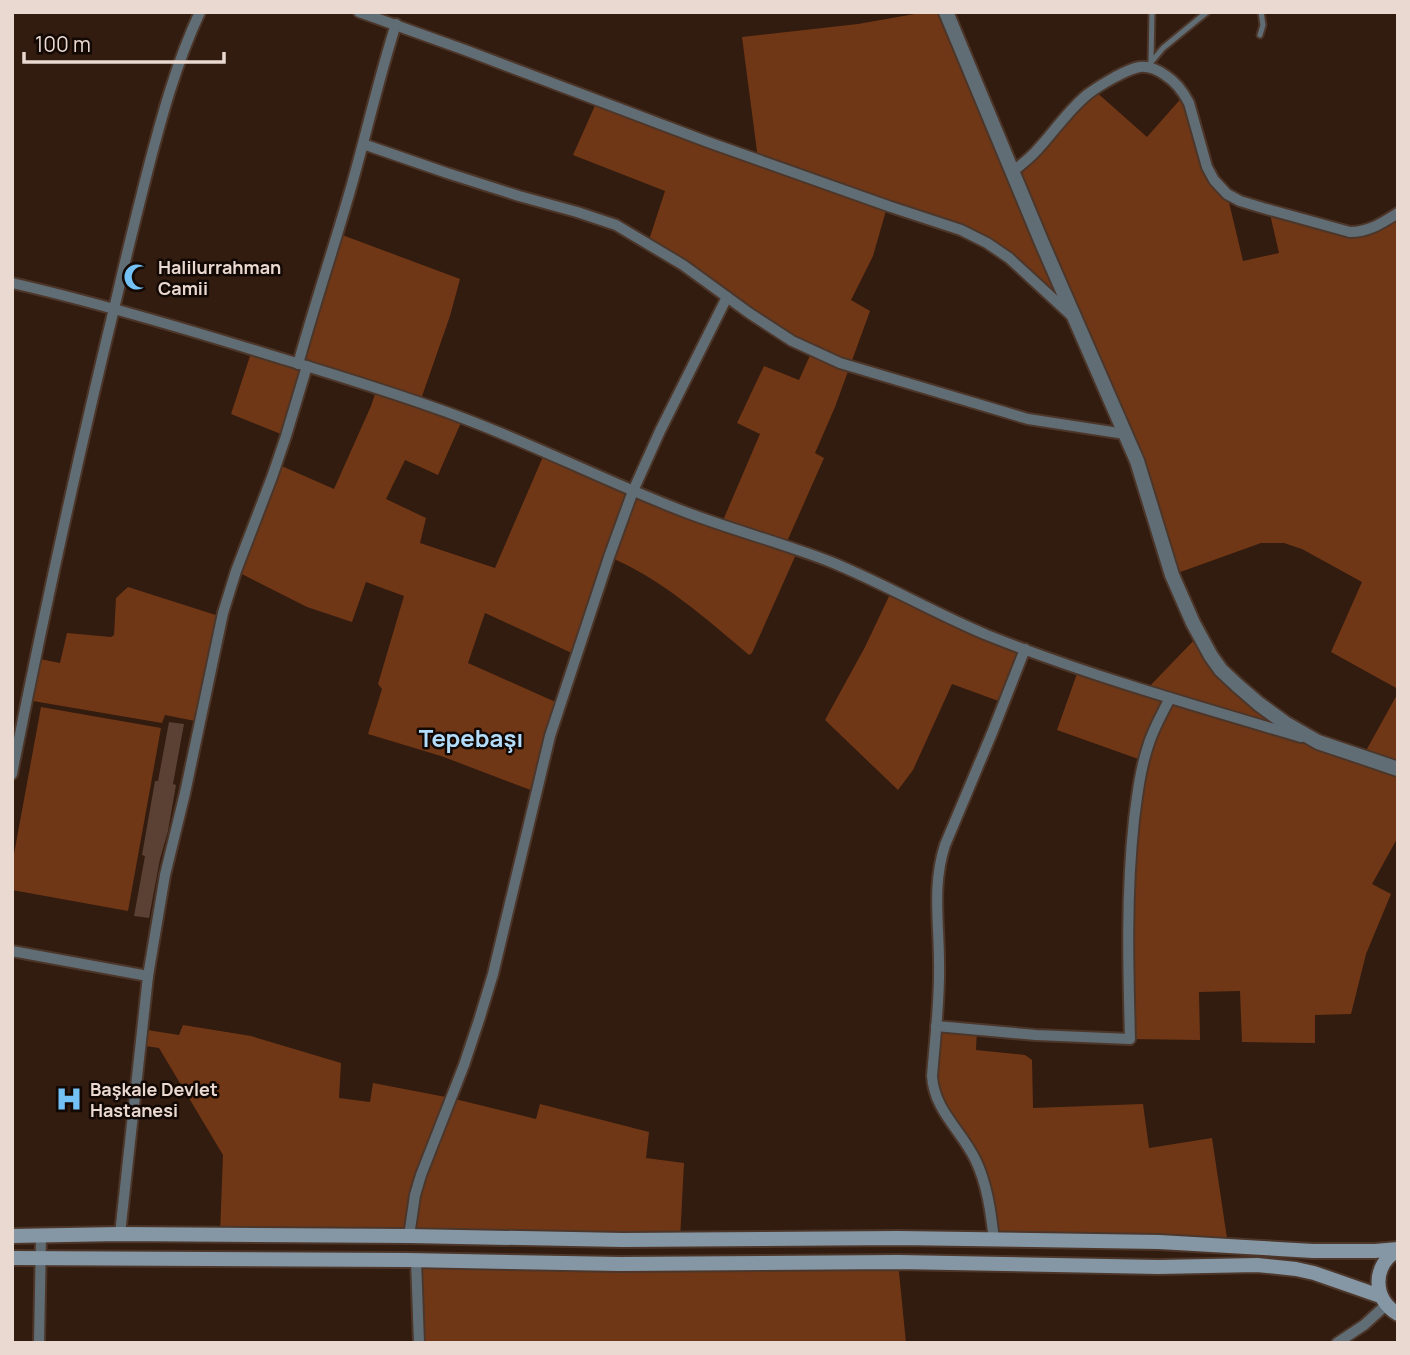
<svg xmlns="http://www.w3.org/2000/svg" width="1410" height="1355" font-family="Manrope,sans-serif">
<style>
.green{fill:#703716}
.building{fill:#5b4134}
.lines{fill:none;stroke-linecap:round;stroke-linejoin:round}
.service-casing{stroke:#4c362a;stroke-width:9}
.minor-casing{stroke:#4c362a;stroke-width:14}
.tertiary-casing{stroke:#4c362a;stroke-width:18}
.secondary-casing{stroke:#4c362a;stroke-width:18}
.service{stroke:#616d75;stroke-width:5}
.minor{stroke:#616d75;stroke-width:10}
.tertiary{stroke:#616d75;stroke-width:14}
.secondary{stroke:#8597a5;stroke-width:14}
.labels{text-anchor:middle;dominant-baseline:central;stroke-width:5;stroke-linejoin:round;paint-order:stroke}
.poi-label{font-size:18px;font-weight:bold;fill:#ead9d1;stroke:#130904;text-anchor:start}
.district-label{font-size:24px;font-weight:bold;fill:#b3ddfa;stroke:#130904}
</style>
<rect width="100%" height="100%" fill="#321b0f"/>
<g class="green">
<path d="M926,12H946L1012,171L1094,90L1147,137L1185,94L1199,143L1227,194L1243,261L1279,253L1269,210L1350,232L1398,213V689L1331,652L1362,582L1302,549L1284,543H1261L1172,575L1159,534L1076,320L999,250L887,207L873,256L851,300L870,311L835,407L815,453L824,458L785,546L798,550L752,653L749,655C708,620 659,577 609,557L576,655L485,613L468,663L560,704L536,792L441,756L368,734L382,689L378,684L404,596L366,582L352,622L307,607L236,571L277,464L334,489L371,406L377,388L307,366L286,436L231,414L252,350L298,363L337,233L460,279L450,316L420,402L463,418L438,475L405,460L386,499L426,518L420,543L495,568L545,452L721,525L760,434L737,423L764,366L799,380L812,351L648,243L665,191L573,155L597,101L758,159L742,37L858,24Z"/>
<path d="M128,587L222,617L200,722L165,715L162,723L27,700L35,658L60,663L67,633L111,637L114,635L116,598Z"/>
<path d="M892,590L1025,649L1004,703L952,684L913,770L898,790L825,720L865,647Z"/>
<path d="M1199,635L1211,656L1285,723L1363,756L1398,693V837L1372,884L1391,894L1366,954L1351,1014L1315,1015V1043L1242,1042L1240,991L1199,992L1200,1040L1130,1039L1128,914L1144,761L1057,730L1079,668L1146,690Z"/>
<path d="M41,707L161,728L128,911L12,890V865Z"/>
<path d="M183,1025L251,1036L341,1063L339,1098L370,1102L373,1083L451,1098L536,1119L540,1104L649,1132L646,1158L684,1163L680,1240L220,1235L223,1155L159,1048L139,1045L141,1029L179,1035Z"/>
<path d="M936,1026L977,1029L976,1050L1025,1055L1032,1060L1033,1108L1143,1104L1149,1148L1212,1138L1228,1245L994,1240L981,1175L936,1097Z"/>
<path d="M416,1260L898,1262L906,1343H419Z"/>
</g>
<path class="building" d="M169,722L184,724L173,784L176,785L168,831L160,859L149,918L134,916L145,856L142,855L155,781H158Z"/>
<g class="lines">
<g class="service-casing">
<g id="service">
<path d="M1260,35L1263,25L1261,12"/>
<path d="M1151,61L1152,12"/>
<path d="M1148,66L1163,48L1207,12"/>
</g>
</g>
<g class="minor-casing">
<g id="minor">
<path d="M359,12L465,50L708,142L891,207L961,230L987,243L1009,258L1072,316"/>
<path d="M363,144L447,173L519,196L577,212L616,225L683,265L749,313L792,341L840,363L1028,419L1125,434"/>
<path d="M1012,172C1021,165 1030,158 1037,150C1054,132 1068,110 1088,94C1096,88 1106,82 1115,77C1134,67 1145,61 1165,75C1176,82 1183,91 1189,103L1207,167L1214,180L1227,194L1240,201L1263,208L1350,232C1369,232 1382,223 1398,213"/>
<path d="M12,283C95,302 176,326 257,351C325,372 394,392 460,417C538,446 611,484 688,513C736,531 785,544 831,562C885,584 934,613 987,635C1090,676 1196,706 1301,737"/>
<path d="M298,364C315,303 335,244 352,184C367,131 379,77 396,24"/>
<path d="M12,774C44,612 79,452 118,292C127,252 137,213 147,173C161,119 176,63 200,12"/>
<path d="M12,951L148,976"/>
<path d="M936,1026L1036,1035L1130,1039C1128,966 1126,893 1134,820C1137,796 1140,770 1148,746C1153,729 1162,714 1170,698"/>
<path d="M120,1234L148,976L165,875L185,793L223,613L236,571L272,477L286,436L307,366"/>
<path d="M409,1236L415,1195L421,1175L464,1065L479,1020L493,974L550,736L609,557L633,491L660,431L727,297"/>
<path d="M994,1240C991,1213 987,1183 975,1159C961,1130 934,1110 932,1076C935,1038 940,1000 939,963C939,921 932,885 945,845L992,733L1025,649"/>
<path d="M416,1260L419,1343"/>
<path d="M39,1343L41,1236"/>
<path d="M1337,1343L1364,1325L1386,1305"/>
</g>
</g>
<g class="tertiary-casing">
<path id="tertiary" d="M946,12L1042,243L1137,461L1172,575L1193,623L1211,656L1221,670L1237,685L1259,704L1285,723L1318,742L1398,769"/>
</g>
<g class="secondary-casing">
<g id="secondary">
<path d="M12,1236L120,1234L409,1236L623,1240L899,1238L1159,1242L1313,1251H1375L1398,1249"/>
<path d="M1398,1250C1372,1265 1372,1299 1398,1314"/>
<path d="M12,1258L407,1260L620,1264L898,1262L1158,1267L1257,1265L1296,1269L1314,1273L1380,1296"/>
</g>
</g>
<use href="#service" class="service"/>
<use href="#minor" class="minor"/>
<use href="#tertiary" class="tertiary"/>
<use href="#secondary" class="secondary"/>
</g>
<defs>
<g id="mosque-bare" transform="scale(2.1)"><path d="M3.5-4.9A6 6 0 1 0 3.5 4.9A5 5 0 1 1 3.5-4.9Z" fill="#73c1f5" stroke="#130904" stroke-width="2.5" paint-order="stroke"/></g>
<g id="hospital-bare" transform="scale(2.1)"><path d="M-5-5h3v3.5h4V-5h3V5h-3V1.5h-4V5h-3Z" fill="#73c1f5" stroke="#130904" stroke-width="2.5" paint-order="stroke"/></g>
</defs>
<g fill-rule="evenodd">
<use href="#mosque-bare" x="137" y="277"/>
<use href="#hospital-bare" x="69" y="1099"/>
</g>
<g class="labels">
<g class="poi-label">
<text x="158" y="267">Halilurrahman<tspan x="158" dy="21">Camii</tspan></text>
<text x="90" y="1089">Başkale Devlet<tspan x="90" dy="21">Hastanesi</tspan></text>
</g>
<g class="district-label">
<text x="471" y="737">Tepebaşı</text>
</g>
</g>
<rect width="1410" height="1355" fill="none" stroke="#ead9d1" stroke-width="28"/>
<path d="M24 52v10h200v-10" fill="none" stroke="#ead9d1" stroke-width="3.5"/>
<text x="35" y="52" font-size="21" fill="#ead9d1" stroke="#130904" stroke-width="5" paint-order="stroke">100 m</text>
</svg>
